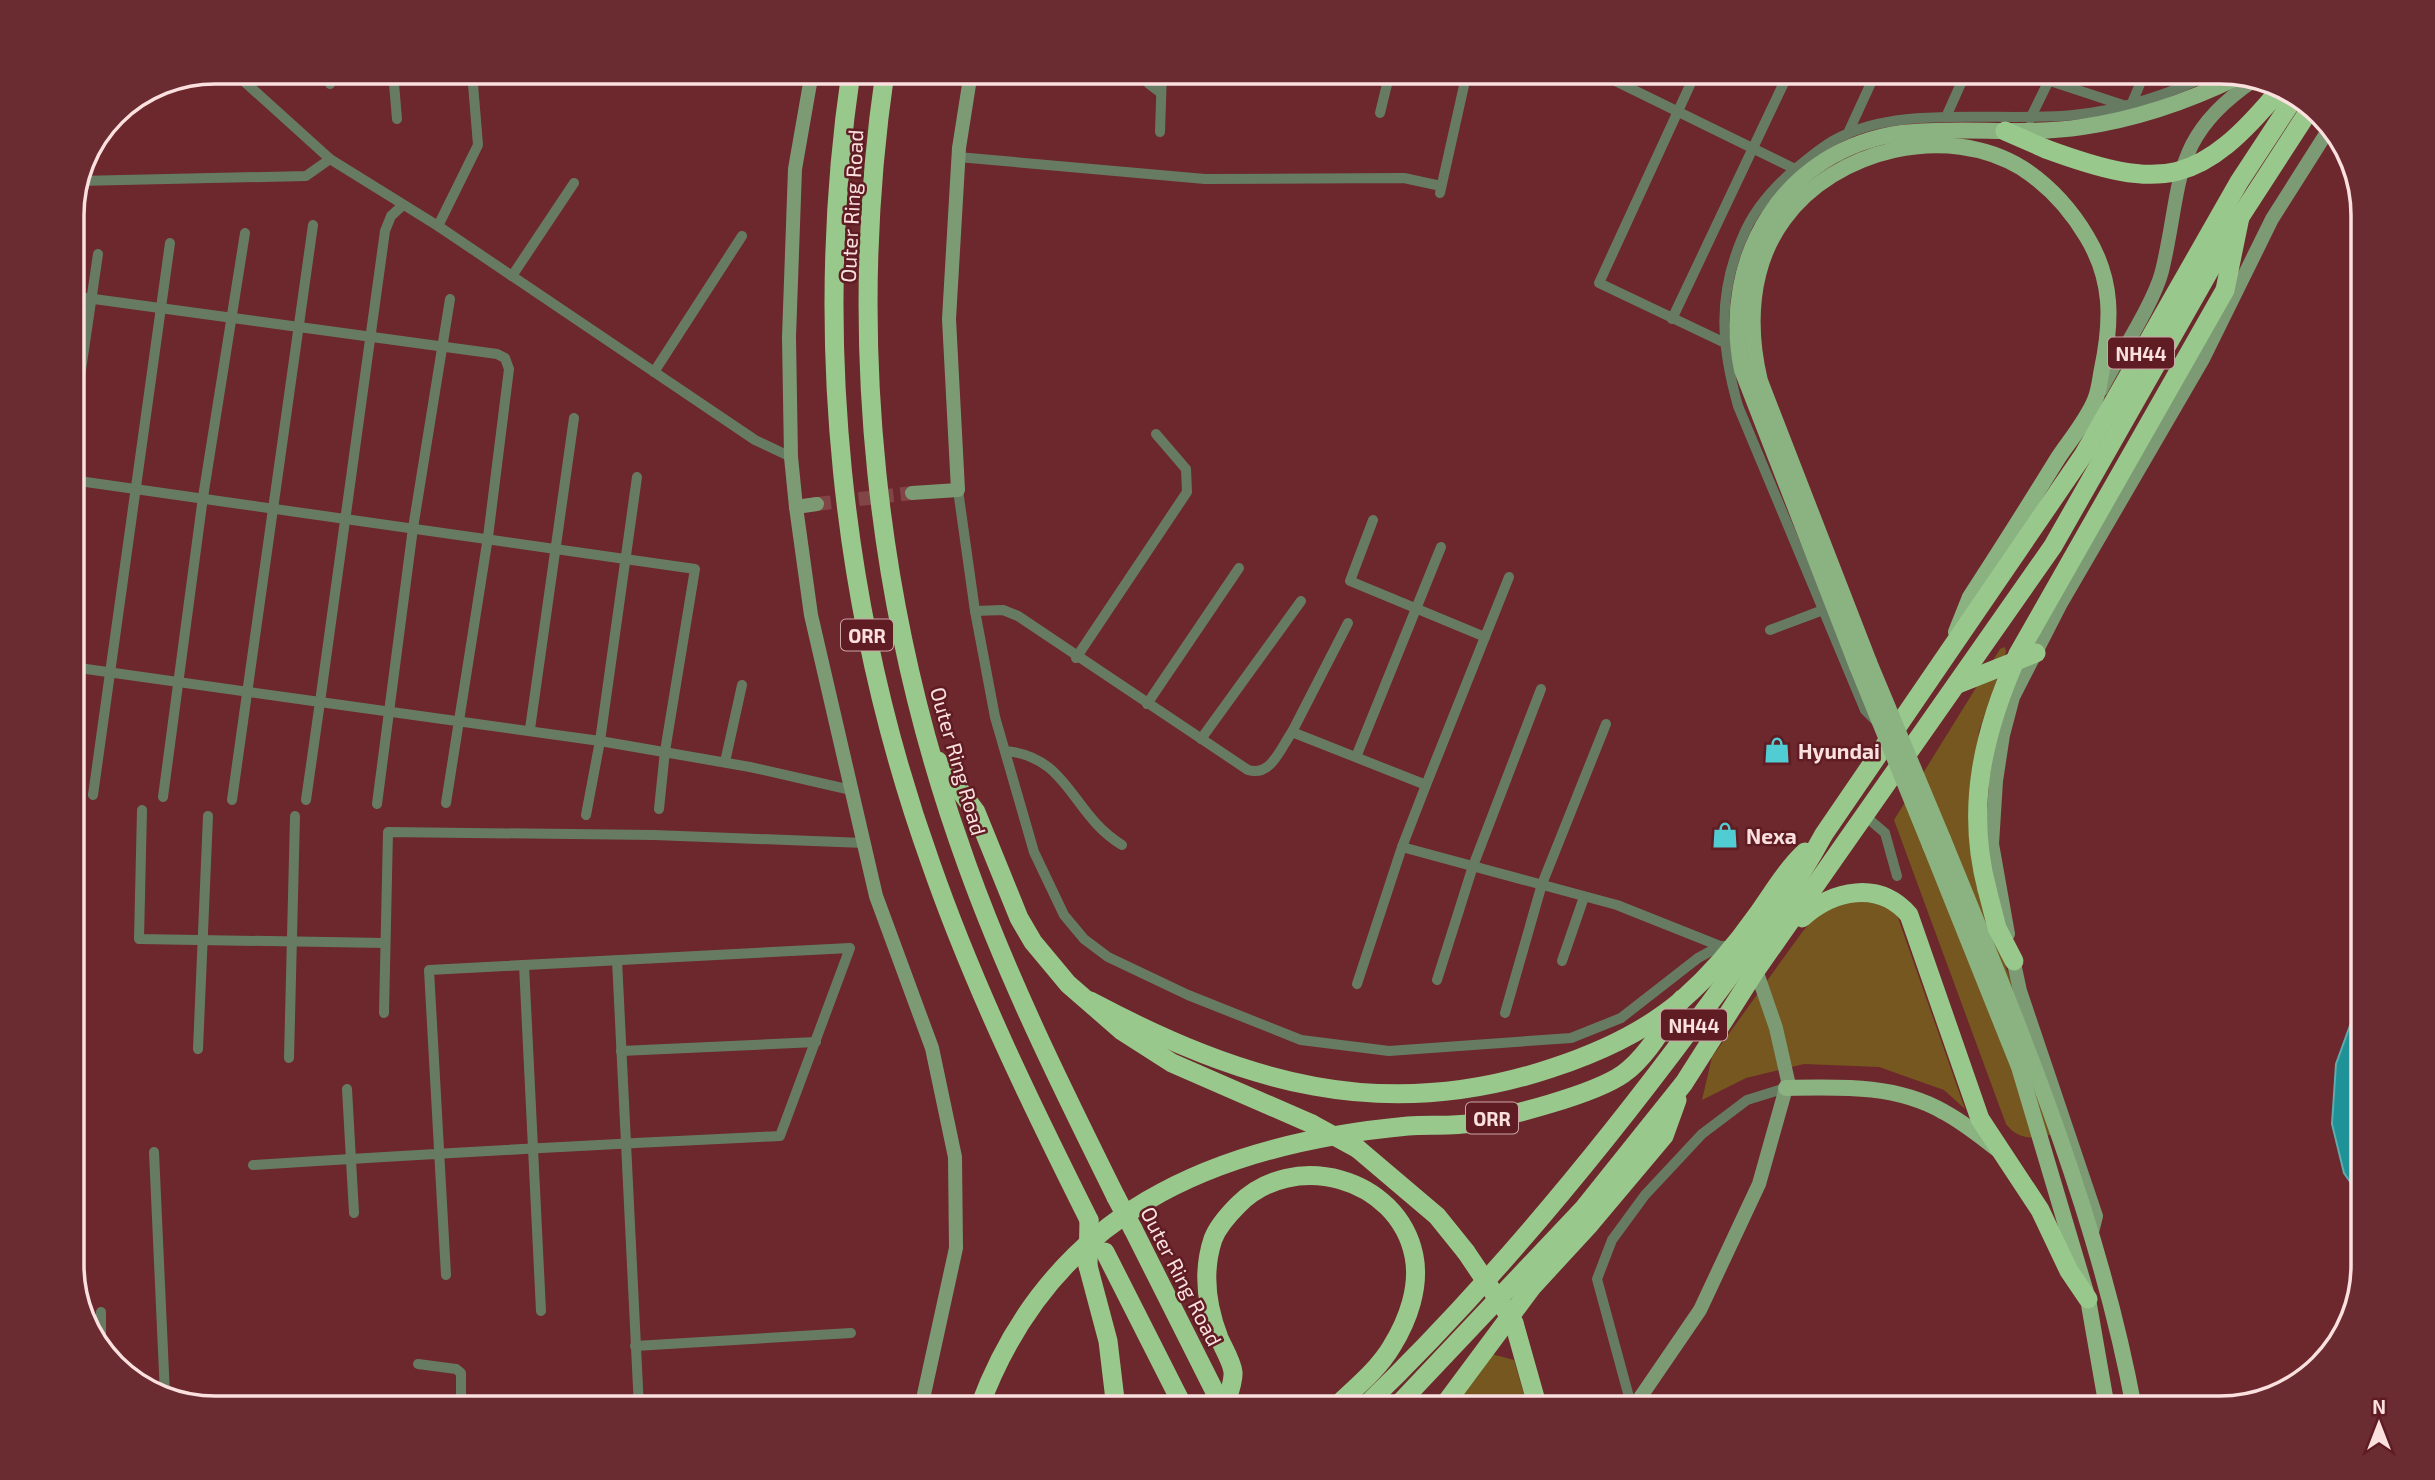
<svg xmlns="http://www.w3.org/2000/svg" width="2435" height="1480" font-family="'Exo 2',sans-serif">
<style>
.green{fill:#75571f}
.water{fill:#1e9296;stroke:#60a9ac;stroke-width:2}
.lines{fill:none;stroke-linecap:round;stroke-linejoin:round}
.secondary-tunnel{stroke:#814447;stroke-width:14;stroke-dasharray:14 7;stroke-linecap:butt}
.street{stroke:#677b63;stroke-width:10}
.secondary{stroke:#7c9b74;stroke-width:14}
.primary{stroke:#8bb381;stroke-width:16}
.highway{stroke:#98c88c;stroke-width:19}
.primary-bridge{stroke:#8bb381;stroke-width:16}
.highway-bridge{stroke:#98c88c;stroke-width:19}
.labels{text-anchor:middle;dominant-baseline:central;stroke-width:5;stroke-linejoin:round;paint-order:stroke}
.shield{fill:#5f1c22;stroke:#cca5a7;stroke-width:2}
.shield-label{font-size:19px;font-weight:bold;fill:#fbe0e0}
.street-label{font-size:21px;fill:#fbe0e0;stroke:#5f1c22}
.poi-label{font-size:21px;font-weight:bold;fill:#fbe0e0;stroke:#5f1c22;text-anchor:start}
.rim{fill:none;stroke:#fbe0e0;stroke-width:3.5}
</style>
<rect width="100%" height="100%" fill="#6c282c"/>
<g class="green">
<path d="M2005,647L2006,652L1979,731L1971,788L1993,930L2064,1132C2041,1136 2022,1145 2006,1124L1894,820L2000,649Z"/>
<path d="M1854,901L1879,903L1895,909L1965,1109L1944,1090L1879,1067L1804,1064L1746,1078L1702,1100L1712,1057L1803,931L1819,913Z"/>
<path d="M1488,1353L1514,1360L1528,1408H1449Z"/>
</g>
<path class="water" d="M2363,990V1200L2344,1173L2332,1124L2336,1064Z"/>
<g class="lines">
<path class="secondary-tunnel" d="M817,504L912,493"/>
<g class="street">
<path d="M328,72L330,84"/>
<path d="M393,72L397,119"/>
<path d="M1145,72L1148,83L1161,93"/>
<path d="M1597,72L1795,169"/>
<path d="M1696,72L1599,283L1723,342"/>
<path d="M2023,72L2123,105"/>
<path d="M207,73L237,75L330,159L438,226L755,440L791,457"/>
<path d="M2132,103L2145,72"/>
<path d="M1380,113L1390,72"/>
<path d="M1946,117L1966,72"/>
<path d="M2030,119L2053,72"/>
<path d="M1160,132L1162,72"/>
<path d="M1848,133L1876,72"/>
<path d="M958,157L1205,179L1404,178L1441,186"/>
<path d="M78,181L306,176L330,159"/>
<path d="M1440,193L1467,72"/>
<path d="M403,205L391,216L385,231L320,702L600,741L586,815"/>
<path d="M438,226L478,145L472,72"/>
<path d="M512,276L574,183"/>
<path d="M72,296L497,354L505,358L509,369L488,537L446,803"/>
<path d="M1672,319L1789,72"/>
<path d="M654,372L742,236"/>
<path d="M72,431L98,254"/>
<path d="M637,477L600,741L750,767L851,790"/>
<path d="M72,480L695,569L665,751L659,809"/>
<path d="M958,490L975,611L995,717L1034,852L1064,915L1084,939L1108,957L1188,995L1301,1040L1389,1051L1571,1038L1621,1018L1698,958L1720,946H1732"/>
<path d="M1373,520L1350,581L1485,637L1426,785"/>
<path d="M72,562L73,570"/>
<path d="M975,611L1003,610L1018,616L1248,770C1271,777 1280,749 1292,732L1426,785L1402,847L1617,905L1720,946"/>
<path d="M1770,630L1823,610"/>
<path d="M1485,637L1509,577"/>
<path d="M1076,658L1187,492L1186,469L1156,434"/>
<path d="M72,667L320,702L306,800"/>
<path d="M1147,704L1239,568"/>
<path d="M1879,724L1865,710L1738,406C1721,346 1717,295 1743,236C1754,209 1772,189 1794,170C1811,156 1827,142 1847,134C1908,106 2005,122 2073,115C2120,111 2173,93 2215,72"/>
<path d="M530,729L574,418"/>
<path d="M1292,732L1348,623"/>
<path d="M1201,739L1301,601"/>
<path d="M1005,751C1069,756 1071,814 1122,845"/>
<path d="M1356,757L1441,547"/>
<path d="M725,762L742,685"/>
<path d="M93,795L170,243"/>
<path d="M163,797L203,497L245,233"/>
<path d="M232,800L313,225"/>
<path d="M377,804L413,528L450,299"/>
<path d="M142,810L139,939L385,943"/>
<path d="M1864,815L1885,833L1897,876"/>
<path d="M617,960L639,1408"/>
<path d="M1562,961L1584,897"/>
<path d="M524,965L541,1311"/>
<path d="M1437,980L1473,866L1541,689"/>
<path d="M1357,984L1402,847"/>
<path d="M384,1013L388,832L654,835L864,843"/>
<path d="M1505,1013L1542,884L1606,724"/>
<path d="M198,1049L208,816"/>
<path d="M621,1051L816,1042"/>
<path d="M289,1058L295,816"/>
<path d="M347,1089L354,1213"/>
<path d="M154,1152L165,1395"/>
<path d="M253,1165C429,1154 604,1144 780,1136L850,948L429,970L446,1275"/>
<path d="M101,1346V1312"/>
<path d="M635,1346L851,1333"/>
<path d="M418,1364L456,1369L461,1373V1408"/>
<path d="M1632,1408L1597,1279L1612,1240L1645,1195L1702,1134L1747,1100L1786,1088"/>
</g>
<g class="secondary">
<path d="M812,72L795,169L789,337L791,457L796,507L811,615L876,896L932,1048L955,1157L956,1248L921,1408"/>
<path d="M2101,390C2118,357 2154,303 2162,271C2183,184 2169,138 2253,81"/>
<path d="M912,493L958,490L949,319L959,148L971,72"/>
<path d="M796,507L817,504"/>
<path d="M2008,934L1992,844L1996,781L2003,735L2013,697L2060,605L2203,359L2272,219L2329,129"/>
<path d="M2012,954L2020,991L2096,1216L2091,1236"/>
<path d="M1633,1408L1700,1310L1759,1184L1788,1081L1776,1028L1756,970"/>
</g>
<g class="primary">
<path d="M1869,662L1760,381C1747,327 1749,266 1784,219C1835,149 1947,122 2022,168C2048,185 2071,210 2087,237C2113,280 2112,321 2102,369C2100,379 2099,391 2095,400C2087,420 2070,440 2058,458C2029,505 2000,551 1970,597L1956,632"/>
<path d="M1857,666L1742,370C1719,258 1784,149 1902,133C1962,126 2023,136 2082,127C2137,119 2189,101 2238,77"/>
<path d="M1943,839C2018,1023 2098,1212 2134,1408"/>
<path d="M1930,845L2019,1067L2088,1299L2107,1408"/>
<path d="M1786,1088C1839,1087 1896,1084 1944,1112C1963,1122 1980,1136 1997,1149"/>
</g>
<g class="highway">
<path d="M851,72C812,336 841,613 931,864C974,987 1031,1104 1089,1220"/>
<path d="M885,72C846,338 875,612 967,865C1008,979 1062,1088 1116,1197"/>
<path d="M2005,131L2046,149"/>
<path d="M1958,684L2036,653"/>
<path d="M938,761L976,812L1019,918L1033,942L1068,984L1122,1031L1172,1063L1312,1124"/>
<path d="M1987,889L1997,928L2014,961"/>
<path d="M1802,918C1833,890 1879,880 1909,915L1980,1119L2040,1210L2069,1271L2088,1299"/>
<path d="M1090,1001C1243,1082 1382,1125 1552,1068C1598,1053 1646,1031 1683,999C1710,975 1736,945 1757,915C1772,894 1786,870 1805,852"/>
<path d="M1358,1149L1437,1216L1466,1252"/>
<path d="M1133,1229L1223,1408"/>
<path d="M1105,1252L1184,1408"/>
<path d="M1088,1266L1108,1341L1116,1408"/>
<path d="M1514,1323L1538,1408"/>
<path d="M979,1408C1051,1212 1214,1144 1408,1126C1429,1124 1451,1127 1472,1123C1509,1116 1593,1095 1623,1074C1647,1057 1665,1024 1682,999"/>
<path d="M1224,1408C1227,1398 1234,1383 1233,1372C1232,1362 1223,1347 1219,1338C1207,1307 1202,1272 1213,1239C1218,1226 1228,1215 1238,1205C1293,1149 1398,1177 1414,1256C1420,1287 1408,1320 1392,1346C1378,1370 1354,1389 1334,1408"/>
<path d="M1363,1408C1486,1290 1594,1159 1695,1023C1741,961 1787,902 1824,834L2084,454L2239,182L2296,95"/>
<path d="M1395,1408L1584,1208L1684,1083L1756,970L2053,546L2240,217L2310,109"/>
<path d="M1442,1408L1532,1287L1590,1224L1664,1136L1677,1100"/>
</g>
<g class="primary-bridge">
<path d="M1869,662L1943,839"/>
<path d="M1857,666L1930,845"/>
</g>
<g class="highway-bridge">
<path d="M2046,149C2163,192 2200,186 2281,88"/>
<path d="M1987,889C1965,806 1984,730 2018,654L2225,290L2240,217"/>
<path d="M1312,1124L1358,1149"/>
<path d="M1116,1197L1133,1229"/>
<path d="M1466,1252L1514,1323"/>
<path d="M1088,1266L1089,1220"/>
</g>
</g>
<defs>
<g id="shop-bare" transform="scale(2.1)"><path d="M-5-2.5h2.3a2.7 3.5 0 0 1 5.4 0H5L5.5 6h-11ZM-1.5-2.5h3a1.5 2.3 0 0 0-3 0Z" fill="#51ccd2" stroke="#5f1c22" stroke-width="2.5" paint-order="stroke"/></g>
</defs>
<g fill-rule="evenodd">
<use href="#shop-bare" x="1777" y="750"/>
<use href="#shop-bare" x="1725" y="835"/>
</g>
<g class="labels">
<g class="shield">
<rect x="2108" y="337.5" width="66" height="31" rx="5"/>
<rect x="841" y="619.5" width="52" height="31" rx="5"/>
<rect x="1661" y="1009.5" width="66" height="31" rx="5"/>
<rect x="1466" y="1102.5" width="52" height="31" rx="5"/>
</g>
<g class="shield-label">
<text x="2141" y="353">NH44</text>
<text x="867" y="635">ORR</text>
<text x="1694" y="1025">NH44</text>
<text x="1492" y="1118">ORR</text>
</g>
<g class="street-label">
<text transform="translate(851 206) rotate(-87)">Outer Ring Road</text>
<text transform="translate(959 761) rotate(74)">Outer Ring Road</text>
<text transform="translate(1182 1276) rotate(63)">Outer Ring Road</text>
</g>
<g class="poi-label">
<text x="1798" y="750">Hyundai</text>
<text x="1746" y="835">Nexa</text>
</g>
</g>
<path d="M0 0H2435V1480H0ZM215 84H2220A131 131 0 0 1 2351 215V1265A131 131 0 0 1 2220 1396H215A131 131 0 0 1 84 1265V215A131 131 0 0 1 215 84Z" fill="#6b2c31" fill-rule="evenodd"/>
<path class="rim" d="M215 84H2220A131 131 0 0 1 2351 215V1265A131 131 0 0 1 2220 1396H215A131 131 0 0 1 84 1265V215A131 131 0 0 1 215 84Z"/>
<g transform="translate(2379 1424)" stroke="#5f1c22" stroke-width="5" paint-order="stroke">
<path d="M0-5L12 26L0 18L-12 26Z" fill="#fbe0e0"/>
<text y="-10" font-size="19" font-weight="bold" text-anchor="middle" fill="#fbe0e0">N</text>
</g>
</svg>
